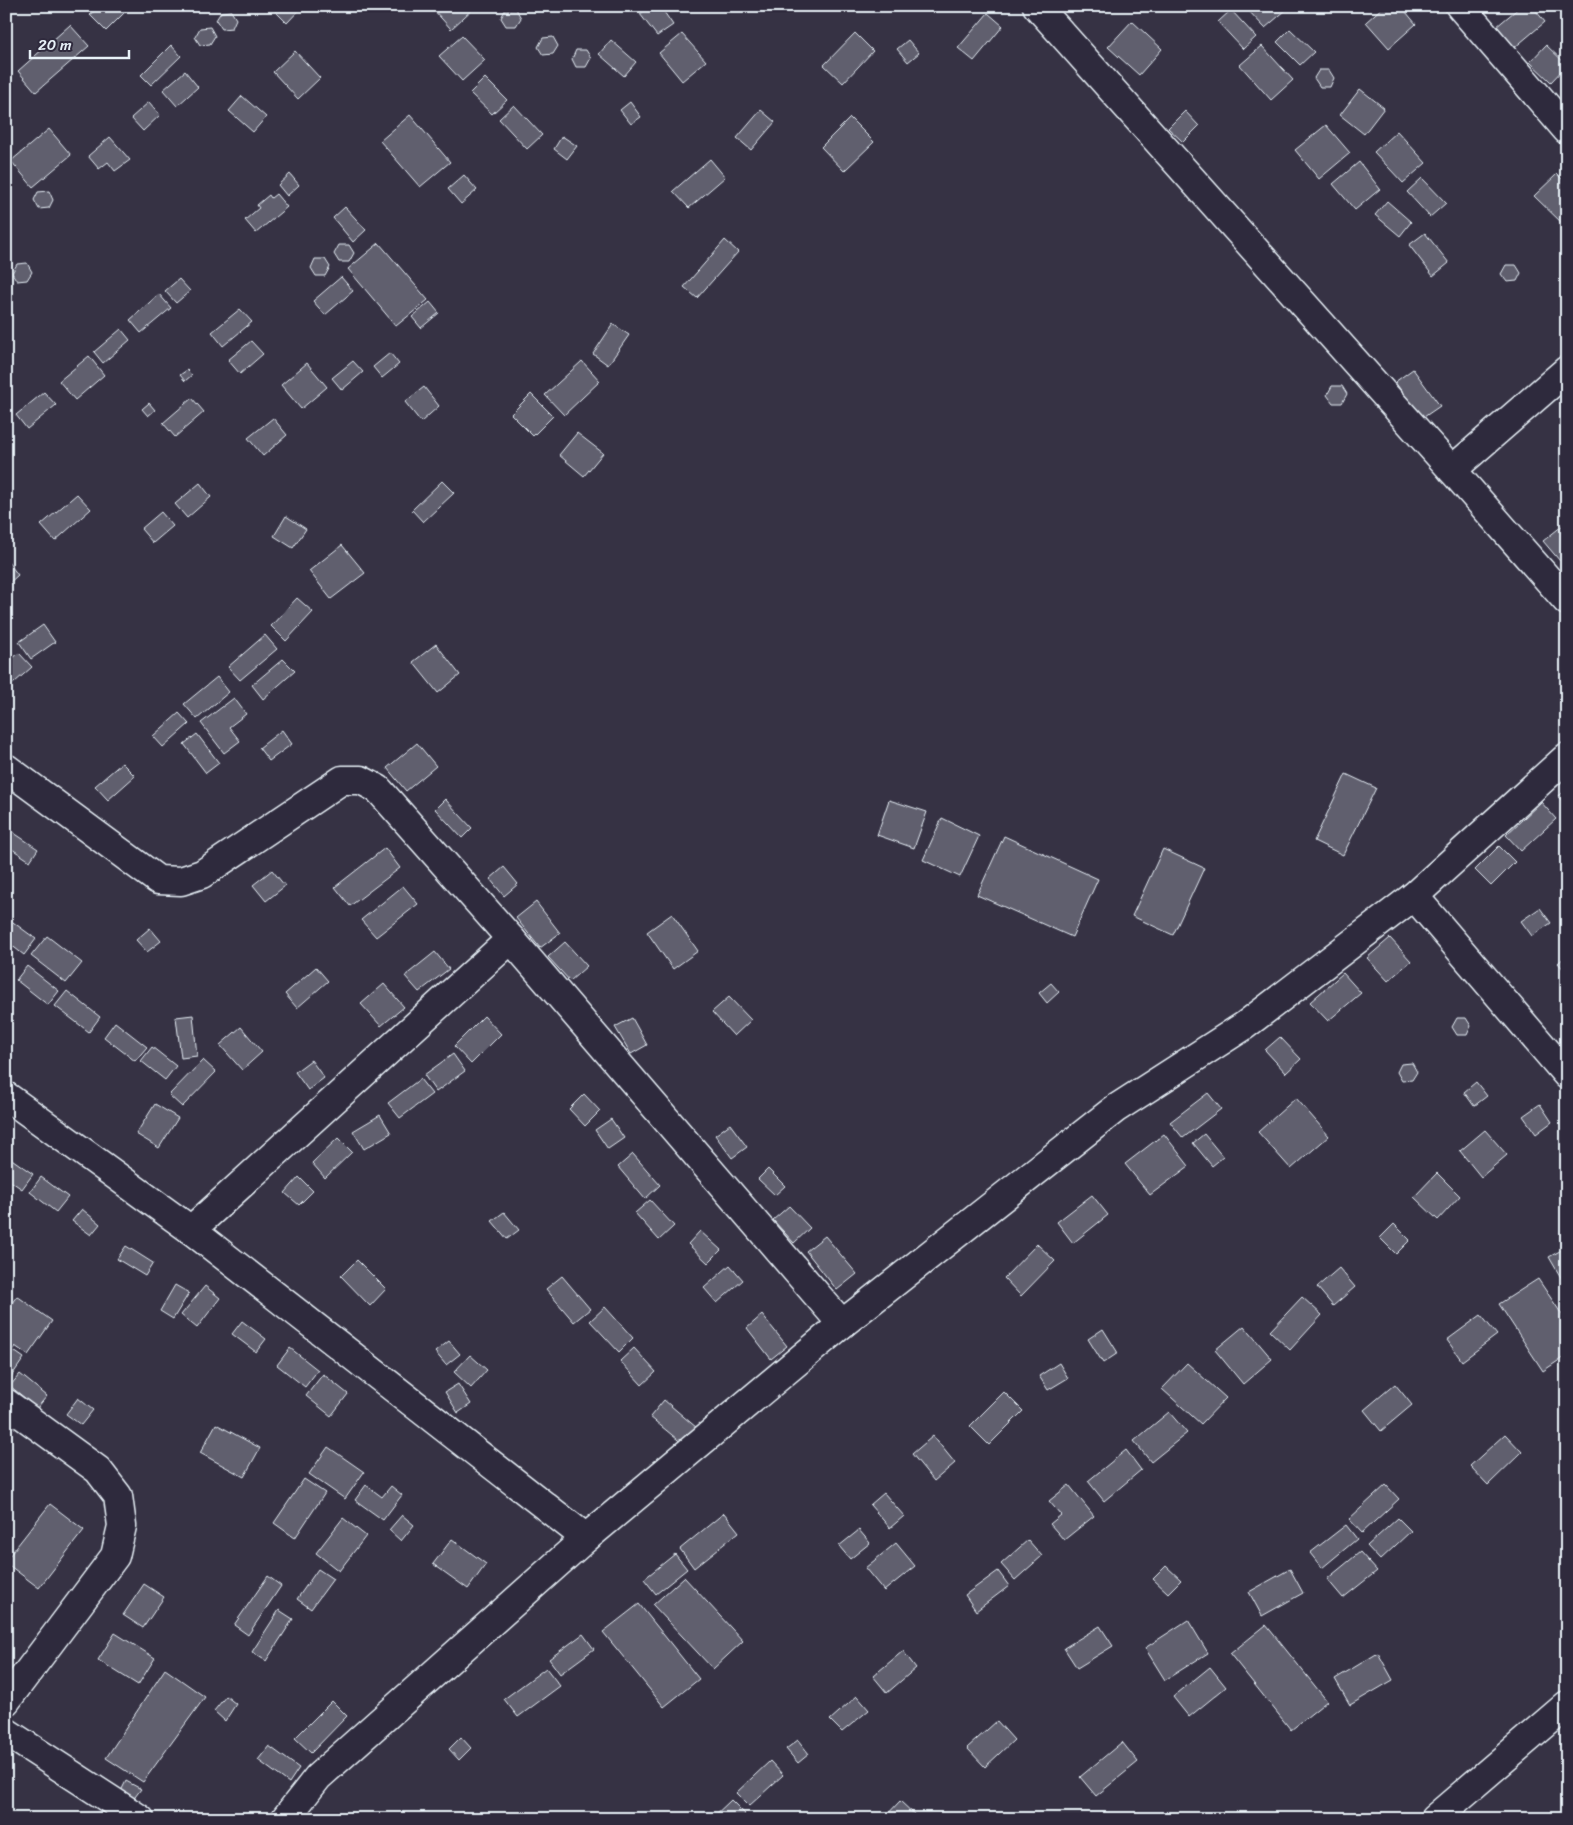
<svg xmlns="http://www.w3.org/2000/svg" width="1573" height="1825" font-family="Sriracha,sans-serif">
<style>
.building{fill:#605e6e;stroke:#e8f1f8}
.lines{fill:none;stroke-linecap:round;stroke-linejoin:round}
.minor-casing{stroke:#e8f1f8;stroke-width:31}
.minor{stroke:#2f2a3d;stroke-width:28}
</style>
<rect width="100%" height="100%" fill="#363244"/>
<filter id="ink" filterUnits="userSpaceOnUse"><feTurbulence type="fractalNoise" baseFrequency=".02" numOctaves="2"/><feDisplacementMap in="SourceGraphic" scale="10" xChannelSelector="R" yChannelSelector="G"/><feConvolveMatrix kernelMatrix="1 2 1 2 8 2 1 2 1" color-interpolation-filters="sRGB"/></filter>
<g filter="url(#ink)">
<g class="building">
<path d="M100,6H126L128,9L106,31L90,15Z"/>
<path d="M270,6H303L287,23Z"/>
<path d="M434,6H476L451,29L432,8Z"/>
<path d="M651,6H660L673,25L657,36L640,14Z"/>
<path d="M1244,6H1283L1286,10L1265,28Z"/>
<path d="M1384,6H1401L1416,24L1389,48L1366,22Z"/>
<path d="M1521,6H1532L1545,22L1514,48L1496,27Z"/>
<path d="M516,9L521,18L516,26H506L501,18L505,10Z"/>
<path d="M1231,10L1256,37L1243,49L1218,22Z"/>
<path d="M231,11L236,19L232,28L222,29L216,20L221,12Z"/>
<path d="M988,13L1003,26L974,61L958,48Z"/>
<path d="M1132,21L1162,49L1139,75L1108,47Z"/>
<path d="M70,25L89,46L36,92L18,71Z"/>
<path d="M210,27L215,36L210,44L200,45L195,37L200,28Z"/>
<path d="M1290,29L1314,52L1300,65L1277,42Z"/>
<path d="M855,33L873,51L843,83L824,65Z"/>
<path d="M682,34L706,61L682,81L659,53Z"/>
<path d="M462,36L485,60L462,81L439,56Z"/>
<path d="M553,37L558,46L553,54L543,55L538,47L543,38Z"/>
<path d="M611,40L636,62L624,76L599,54Z"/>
<path d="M908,40L919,53L908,62L897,49Z"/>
<path d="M171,45L181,56L151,85L141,75Z"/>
<path d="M1546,45L1567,65L1551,82L1530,62Z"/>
<path d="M1262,46L1293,80L1271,100L1240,65Z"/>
<path d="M576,50H586L591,58L586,67H576L572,59Z"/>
<path d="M295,51L320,78L298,99L273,72Z"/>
<path d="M1319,70H1329L1334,78L1330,87H1320L1314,78Z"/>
<path d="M185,71L198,87L177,106L163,90Z"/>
<path d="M485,78L507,100L492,114L470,93Z"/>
<path d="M1360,89L1384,108L1364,134L1340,115Z"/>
<path d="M242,96L266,117L253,132L229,111Z"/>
<path d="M149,102L160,115L143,131L131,118Z"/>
<path d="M630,102L641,117L631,124L620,110Z"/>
<path d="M514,105L542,135L527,149L499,119Z"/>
<path d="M761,110L775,122L751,150L737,138Z"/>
<path d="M1185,111L1199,126L1183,142L1168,128Z"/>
<path d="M410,115L450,162L420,187L380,141Z"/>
<path d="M850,118L874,142L844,171L821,147Z"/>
<path d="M1326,125L1350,153L1319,179L1295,150Z"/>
<path d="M49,129L71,155L33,187L11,161Z"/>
<path d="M1397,131L1426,163L1403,183L1374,152Z"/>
<path d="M562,136L577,146L567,159L554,149Z"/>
<path d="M110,137L130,160L115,171L108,162L99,169L88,156Z"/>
<path d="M710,159L725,177L689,208L673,191Z"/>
<path d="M1359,162L1380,189L1355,210L1333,184Z"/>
<path d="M290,174L299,185L287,196L278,185Z"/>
<path d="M1557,174L1567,184V222L1564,225L1534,196Z"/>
<path d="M464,175L477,190L461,204L448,189Z"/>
<path d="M1422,178L1446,203L1430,217L1407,192Z"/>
<path d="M49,191L53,200L49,208L39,209L34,200L38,192Z"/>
<path d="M276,194L287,207L256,233L245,220L259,208L257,205L269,195L271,198Z"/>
<path d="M1387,201L1411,222L1400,236L1375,215Z"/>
<path d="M345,207L366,230L353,242L333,218Z"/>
<path d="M1425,233L1449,263L1433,276L1409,245Z"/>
<path d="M725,240L738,252L697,298L684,287Z"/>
<path d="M379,243L428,300L396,326L348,269Z"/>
<path d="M339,245H349L354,253L349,262H339L334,254Z"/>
<path d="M315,259H325L330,267L325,276H316L311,268Z"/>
<path d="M27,263L32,272L27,280L17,281L12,273L17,264Z"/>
<path d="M1506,265H1516L1521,273L1517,281L1507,282L1501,274Z"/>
<path d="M341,277L353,291L325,315L313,301Z"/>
<path d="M179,279L190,291L176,303L165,291Z"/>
<path d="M159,294L171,308L141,333L130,320Z"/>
<path d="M430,302L439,313L421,328L412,317Z"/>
<path d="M240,309L252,322L223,346L212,332Z"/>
<path d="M613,324L629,335L608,365L593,354Z"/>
<path d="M121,329L130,340L103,363L94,352Z"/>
<path d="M251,341L263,354L240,374L228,360Z"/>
<path d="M390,353L399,364L382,378L373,367Z"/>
<path d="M89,356L104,375L75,400L59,381Z"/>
<path d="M353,361L363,372L342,390L332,378Z"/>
<path d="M582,361L600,381L564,415L545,395Z"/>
<path d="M307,363L327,387L301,409L281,385Z"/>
<path d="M1413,369L1440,406L1421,419L1395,382Z"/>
<path d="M187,370L192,375L185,381L180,375Z"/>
<path d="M1332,386H1342L1347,394L1342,403H1333L1327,395Z"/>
<path d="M424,387L439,406L421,422L405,402Z"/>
<path d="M44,392L56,405L27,429L16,415Z"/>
<path d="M531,394L553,416L533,436L511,414Z"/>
<path d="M192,398L204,412L175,437L163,423Z"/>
<path d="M149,403L155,410L148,416L142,409Z"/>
<path d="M273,418L287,435L263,456L248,438Z"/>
<path d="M577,433L603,453L584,476L559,455Z"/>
<path d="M442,481L454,493L423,522L412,510Z"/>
<path d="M200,483L211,497L187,518L175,504Z"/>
<path d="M77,494L91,509L55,541L41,525Z"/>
<path d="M161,512L173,526L153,543L141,529Z"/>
<path d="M286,516L306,529L293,548L274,536Z"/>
<path d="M1567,522V556L1560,561L1543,541Z"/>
<path d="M342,545L365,573L331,599L309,571Z"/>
<path d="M8,562L18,575L6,586V564Z"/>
<path d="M297,598L313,612L286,641L271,626Z"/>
<path d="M43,625L55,642L31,659L19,642Z"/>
<path d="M265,635L277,649L240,680L228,667Z"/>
<path d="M436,644L460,675L438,693L413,662Z"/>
<path d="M19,653L32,667L6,690V664Z"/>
<path d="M283,659L295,671L263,699L252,685Z"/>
<path d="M217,677L229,692L197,719L184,704Z"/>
<path d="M234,698L246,714L229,727L240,741L224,753L201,723Z"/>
<path d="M179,713L189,724L163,747L153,736Z"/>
<path d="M282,730L292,744L269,761L259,748Z"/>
<path d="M197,734L219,763L206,773L184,744Z"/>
<path d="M417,743L436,766L406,791L387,768Z"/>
<path d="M122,763L135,776L108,800L95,786Z"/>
<path d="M1346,774L1376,788L1343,855L1314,841Z"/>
<path d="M1567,788V805L1558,797Z"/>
<path d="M445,799L472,828L462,838L435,809Z"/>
<path d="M889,800L927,812L914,848L877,835Z"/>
<path d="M1541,802L1556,819L1521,851L1506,835Z"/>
<path d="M942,818L979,836L960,877L923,860Z"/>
<path d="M11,831L38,849L30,861L6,845V838Z"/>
<path d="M1004,836L1098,879L1072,937L977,895Z"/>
<path d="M1499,846L1515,862L1491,886L1475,870Z"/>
<path d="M385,848L400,868L350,906L335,887Z"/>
<path d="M1163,849L1204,868L1173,935L1132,916Z"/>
<path d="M504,867L518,884L504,896L490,879Z"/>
<path d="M272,870L285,886L266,901L253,885Z"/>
<path d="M403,886L418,904L376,937L361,920Z"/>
<path d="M536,902L560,933L540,948L516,918Z"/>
<path d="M1540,908L1551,923L1532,936L1521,921Z"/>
<path d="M672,914L698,951L673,969L647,932Z"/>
<path d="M6,917L36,939L24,955L6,941Z"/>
<path d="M150,928L161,941L147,952L136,940Z"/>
<path d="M47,936L82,963L66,983L31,956Z"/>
<path d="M1390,938L1411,961L1388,981L1367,958Z"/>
<path d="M565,942L587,966L570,981L548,957Z"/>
<path d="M435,952L449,969L419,992L405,976Z"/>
<path d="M1567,955V973L1558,963Z"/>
<path d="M27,966L59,991L48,1005L16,980Z"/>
<path d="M316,967L328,981L297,1008L285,994Z"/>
<path d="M1343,973L1361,993L1328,1021L1310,1002Z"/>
<path d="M1051,983L1059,992L1047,1003L1039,993Z"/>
<path d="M384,984L404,1007L381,1026L361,1004Z"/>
<path d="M67,991L100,1017L89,1032L55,1006Z"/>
<path d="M729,997L751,1020L734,1036L712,1012Z"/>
<path d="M193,1015L197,1056L181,1058L176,1017Z"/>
<path d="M484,1016L501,1034L471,1064L454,1046Z"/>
<path d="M632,1018L647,1045L631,1054L615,1027Z"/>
<path d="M1457,1018H1466L1471,1026L1467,1035H1457L1452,1027Z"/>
<path d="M115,1022L147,1047L135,1061L104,1037Z"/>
<path d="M241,1027L262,1052L242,1070L220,1045Z"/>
<path d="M1280,1037L1301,1059L1286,1073L1265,1050Z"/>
<path d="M152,1047L176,1066L165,1080L141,1061Z"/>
<path d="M453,1054L465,1071L436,1092L424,1075Z"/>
<path d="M203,1060L216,1072L182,1107L169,1095Z"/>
<path d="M311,1060L324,1078L308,1090L295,1072Z"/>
<path d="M1412,1063L1417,1072L1412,1080L1402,1081L1397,1072L1401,1064Z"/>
<path d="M420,1079L432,1094L400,1118L388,1103Z"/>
<path d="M1476,1082L1487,1096L1474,1106L1464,1092Z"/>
<path d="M1208,1093L1221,1109L1183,1138L1170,1122Z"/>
<path d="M584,1094L600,1111L585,1126L569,1109Z"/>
<path d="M1296,1098L1329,1136L1291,1169L1258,1132Z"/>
<path d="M155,1104L178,1118L159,1148L136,1134Z"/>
<path d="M1540,1104L1552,1122L1536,1134L1523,1116Z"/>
<path d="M380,1115L391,1133L364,1149L353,1131Z"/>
<path d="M611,1119L624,1138L608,1149L595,1130Z"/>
<path d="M730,1124L747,1147L732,1158L715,1135Z"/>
<path d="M1485,1130L1507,1155L1481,1177L1460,1151Z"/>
<path d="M1164,1134L1189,1166L1150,1195L1125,1164Z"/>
<path d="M1204,1134L1223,1157L1212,1166L1193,1143Z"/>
<path d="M338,1138L352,1152L325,1178L312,1163Z"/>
<path d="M633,1154L660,1185L645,1199L618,1167Z"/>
<path d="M6,1155L33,1174L22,1189L6,1178Z"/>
<path d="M768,1169L785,1186L775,1195L758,1179Z"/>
<path d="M1437,1173L1460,1196L1438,1220L1414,1197Z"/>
<path d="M41,1177L68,1197L56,1212L30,1192Z"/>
<path d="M299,1177L313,1191L299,1205L285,1193Z"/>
<path d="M1092,1195L1108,1215L1073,1243L1057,1222Z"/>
<path d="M650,1200L674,1226L659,1240L635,1213Z"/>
<path d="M789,1206L810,1228L794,1243L773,1220Z"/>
<path d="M82,1209L100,1224L91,1235L72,1221Z"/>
<path d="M504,1212L519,1230L507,1239L492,1221Z"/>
<path d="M1394,1224L1410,1240L1396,1254L1380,1238Z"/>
<path d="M700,1231L721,1250L708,1263L688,1244Z"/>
<path d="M825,1236L857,1274L837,1290L806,1251Z"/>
<path d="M1037,1244L1055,1261L1021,1296L1004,1278Z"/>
<path d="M126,1246L153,1263L145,1276L117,1259Z"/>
<path d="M1567,1247V1278L1563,1281L1549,1257Z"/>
<path d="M357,1260L386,1289L370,1306L341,1276Z"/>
<path d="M730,1265L743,1280L717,1303L704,1288Z"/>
<path d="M1339,1268L1355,1287L1333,1306L1317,1287Z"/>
<path d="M562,1276L590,1309L574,1322L546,1289Z"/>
<path d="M1538,1279L1567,1322V1355L1543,1371L1499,1304Z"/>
<path d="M175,1285L189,1293L173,1319L160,1311Z"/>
<path d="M205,1286L220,1298L197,1328L181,1315Z"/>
<path d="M17,1296L52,1321L28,1355L15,1346L7,1358L6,1311Z"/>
<path d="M1302,1297L1322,1315L1290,1350L1270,1331Z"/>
<path d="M605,1307L633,1338L619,1352L590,1321Z"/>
<path d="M762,1315L787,1346L771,1359L747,1328Z"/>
<path d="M1481,1315L1497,1335L1462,1361L1447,1340Z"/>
<path d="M242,1321L266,1339L256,1352L232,1334Z"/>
<path d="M1244,1326L1272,1359L1243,1384L1215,1350Z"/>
<path d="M1103,1329L1118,1353L1103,1363L1088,1339Z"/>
<path d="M449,1341L460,1354L446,1365L435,1352Z"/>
<path d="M290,1348L318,1370L305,1387L277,1365Z"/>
<path d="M634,1348L656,1372L642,1385L620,1361Z"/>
<path d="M14,1351L24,1358L6,1384V1363Z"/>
<path d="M470,1355L487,1370L471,1388L454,1372Z"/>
<path d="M1059,1363L1068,1378L1048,1390L1039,1376Z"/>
<path d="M1187,1363L1226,1398L1201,1424L1162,1389Z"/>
<path d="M20,1374L47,1396L37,1408L10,1386Z"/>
<path d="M323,1374L348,1394L331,1416L306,1396Z"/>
<path d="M458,1384L471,1404L458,1413L445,1392Z"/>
<path d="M1395,1384L1412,1405L1381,1431L1364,1410Z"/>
<path d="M1004,1392L1023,1411L989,1445L970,1426Z"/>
<path d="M78,1398L93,1410L81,1425L66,1414Z"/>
<path d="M664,1400L697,1428L683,1444L650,1417Z"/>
<path d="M1169,1412L1187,1433L1151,1462L1134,1441Z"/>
<path d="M216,1424L260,1448L244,1477L200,1453Z"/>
<path d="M1505,1434L1522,1452L1488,1485L1470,1466Z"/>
<path d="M933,1436L955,1463L934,1481L912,1454Z"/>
<path d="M328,1447L364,1472L345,1499L309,1474Z"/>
<path d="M1126,1450L1141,1470L1104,1501L1088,1481Z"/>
<path d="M304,1479L325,1493L295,1538L274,1523Z"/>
<path d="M366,1485L382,1497L391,1486L402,1495L383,1520L355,1500Z"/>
<path d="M1069,1485L1094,1516L1064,1540L1050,1524L1061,1515L1049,1501Z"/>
<path d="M1386,1485L1399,1499L1362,1533L1349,1519Z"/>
<path d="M884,1493L904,1516L890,1528L870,1505Z"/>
<path d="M50,1504L84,1530L39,1588L6,1563V1560Z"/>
<path d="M724,1513L739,1532L694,1568L680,1549Z"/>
<path d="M402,1515L414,1525L401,1541L389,1530Z"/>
<path d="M343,1518L366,1536L339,1571L316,1553Z"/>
<path d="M1398,1518L1411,1531L1380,1560L1367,1546Z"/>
<path d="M1346,1525L1357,1539L1322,1568L1310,1553Z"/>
<path d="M859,1530L870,1543L850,1559L839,1546Z"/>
<path d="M452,1539L486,1564L468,1589L433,1564Z"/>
<path d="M1028,1540L1042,1556L1015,1580L1001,1564Z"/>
<path d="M896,1543L915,1566L884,1591L865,1568Z"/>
<path d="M1360,1552L1377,1571L1343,1598L1327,1579Z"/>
<path d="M675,1554L687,1569L656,1594L644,1579Z"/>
<path d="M1166,1566L1181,1580L1168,1593L1153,1579Z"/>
<path d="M318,1569L333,1579L311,1609L297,1599Z"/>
<path d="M1290,1569L1303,1593L1262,1616L1249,1592Z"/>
<path d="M998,1571L1009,1586L976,1611L965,1595Z"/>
<path d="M268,1576L281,1586L248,1635L234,1625Z"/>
<path d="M684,1577L743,1641L713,1669L653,1605Z"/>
<path d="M144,1584L164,1597L143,1628L123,1615Z"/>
<path d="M639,1604L699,1679L664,1707L603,1632Z"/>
<path d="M279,1610L293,1619L266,1661L252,1652Z"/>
<path d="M1188,1620L1208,1653L1165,1680L1145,1648Z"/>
<path d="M1266,1625L1327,1701L1291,1730L1230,1654Z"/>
<path d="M1100,1626L1113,1646L1077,1668L1064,1648Z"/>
<path d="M115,1633L155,1658L138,1685L98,1660Z"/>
<path d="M583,1634L594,1649L560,1674L549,1659Z"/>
<path d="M903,1651L916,1668L887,1693L873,1676Z"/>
<path d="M1378,1653L1393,1680L1350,1705L1335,1679Z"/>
<path d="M1210,1667L1226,1687L1189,1717L1173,1697Z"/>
<path d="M546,1668L560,1686L518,1717L504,1699Z"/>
<path d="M165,1669L205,1697L143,1782L106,1758Z"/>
<path d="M226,1696L236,1704L225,1721L214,1711Z"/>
<path d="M857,1696L869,1710L842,1732L830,1720Z"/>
<path d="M332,1701L347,1716L311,1753L295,1738Z"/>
<path d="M997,1721L1014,1740L985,1767L967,1748Z"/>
<path d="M461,1737L471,1748L459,1760L449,1749Z"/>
<path d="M798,1740L809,1754L798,1763L786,1749Z"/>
<path d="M1122,1742L1138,1762L1096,1796L1080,1777Z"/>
<path d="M269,1746L299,1768L289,1783L258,1760Z"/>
<path d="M770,1761L783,1775L749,1806L736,1793Z"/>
<path d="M126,1781L141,1789L132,1801L118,1797Z"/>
<path d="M731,1800L745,1814L741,1819H711Z"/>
<path d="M900,1801L915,1815L912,1819H883Z"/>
</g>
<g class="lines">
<g class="minor-casing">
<g id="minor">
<path d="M1037,6L1452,470L1567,601"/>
<path d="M1460,6L1567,130"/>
<path d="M1452,470L1567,370"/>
<path d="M1567,757L1414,896L1567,1075"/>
<path d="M6,768L158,880L181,881L202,874L342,780H361L378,789L511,939L842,1324"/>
<path d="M6,1096L191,1230L586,1538"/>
<path d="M191,1230L511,939"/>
<path d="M6,1403L98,1470L118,1496L122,1526L115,1556L6,1701"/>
<path d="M6,1732L140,1819"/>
<path d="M285,1819L318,1777L586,1538L842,1324L1115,1109L1244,1026L1414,896"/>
<path d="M1434,1819L1567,1705"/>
</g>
</g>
<use href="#minor" class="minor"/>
</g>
</g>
<rect width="1573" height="1825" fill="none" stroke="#2f2a3d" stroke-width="25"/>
<rect x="12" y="12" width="1548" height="1800" fill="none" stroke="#e8f1f8" stroke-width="2" filter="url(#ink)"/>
<path d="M30 50v8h99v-8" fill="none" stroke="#e8f1f8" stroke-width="2.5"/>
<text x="38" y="50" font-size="15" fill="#e8f1f8" stroke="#2f2a3d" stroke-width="4" paint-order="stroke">20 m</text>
</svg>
